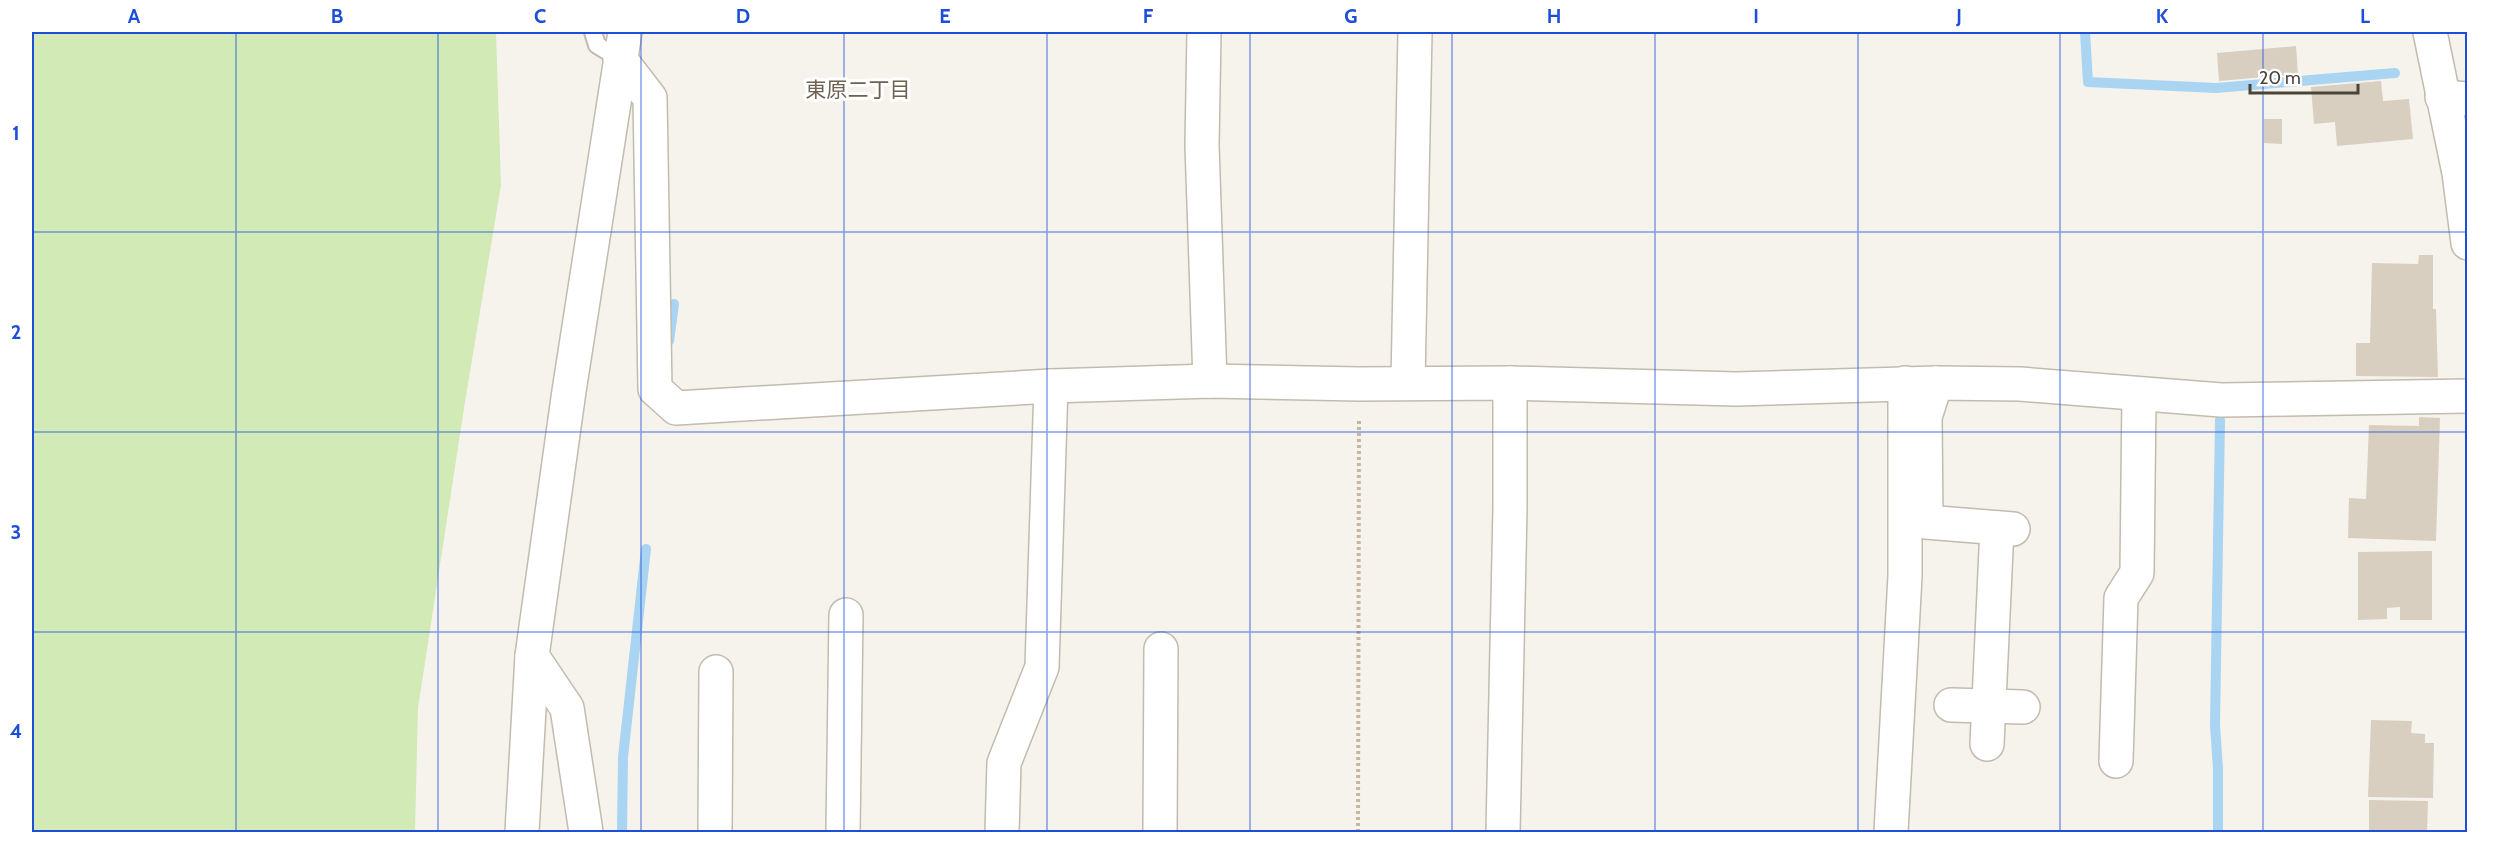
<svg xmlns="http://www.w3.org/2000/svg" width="2499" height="864" font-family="Cabin,'Noto Sans JP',sans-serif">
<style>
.green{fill:#d2eab5}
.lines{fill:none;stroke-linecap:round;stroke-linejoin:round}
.stream{stroke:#a9d4f2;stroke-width:10}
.building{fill:#d8cfc1}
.service-casing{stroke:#c2bbae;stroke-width:20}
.minor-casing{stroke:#c2bbae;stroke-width:36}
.tertiary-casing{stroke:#c2bbae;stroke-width:36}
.path{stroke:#c4b79f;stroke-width:4;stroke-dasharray:3 3;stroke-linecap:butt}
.service{stroke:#fff;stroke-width:16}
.minor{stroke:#fff;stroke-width:33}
.tertiary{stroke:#fff;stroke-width:33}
.grid{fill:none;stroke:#1d4ed8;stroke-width:1.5;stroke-opacity:0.55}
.labels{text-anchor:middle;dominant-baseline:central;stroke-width:6;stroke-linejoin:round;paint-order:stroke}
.neighbourhood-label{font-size:21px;fill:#6e6250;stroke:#fff}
.neatline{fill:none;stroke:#1d4ed8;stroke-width:2}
.grid-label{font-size:20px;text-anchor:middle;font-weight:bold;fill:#1d4ed8}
</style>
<rect width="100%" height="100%" fill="#f6f3ec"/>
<path class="green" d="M32,32H496L501,185L465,402L418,708L415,832H32Z"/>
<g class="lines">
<g class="stream">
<path d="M2085,32L2088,82L2216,88L2395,73"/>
<path d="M669,341L674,304"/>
<path d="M622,832L623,757L646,549"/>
<path d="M2218,832V769L2215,725L2220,420"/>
</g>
</g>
<g class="building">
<path d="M2296,46L2298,74L2219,81L2217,53Z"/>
<path d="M2381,81L2383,101L2409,99L2413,139L2337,146L2335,122L2314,124L2311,87Z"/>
<path d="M2264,119H2282V144L2264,143Z"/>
<path d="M2419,255H2433V309H2436L2438,377L2356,376V343H2370L2372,263L2418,264Z"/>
<path d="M2419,417L2440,418L2436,541L2348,538L2349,498L2366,499L2369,425L2419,426Z"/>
<path d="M2432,551V620H2400V607L2387,608V619L2358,620V552Z"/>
<path d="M2371,720L2412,721L2411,733L2425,734V743H2434L2433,798L2368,797Z"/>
<path d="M2369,800L2428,801L2427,832H2369Z"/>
</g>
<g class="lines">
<g class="service-casing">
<path id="service" d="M593,32L597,45L620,59"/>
</g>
<g class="minor-casing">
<g id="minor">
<path d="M1204,32L1202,145L1210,381"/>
<path d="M620,59L650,98L655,389L676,408L1051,386L1210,381L1359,384L1510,383L1736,389L1936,383L2020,384L2221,400L2468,396"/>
<path d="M2442,97L2468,99"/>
<path d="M1408,382L1415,32"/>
<path d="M1936,383L1925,417L1926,522L2013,529"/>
<path d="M532,656L567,708L586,832"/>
<path d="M1951,705L2023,707"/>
<path d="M1987,744L1997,528"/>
<path d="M2116,761L2121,598L2137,573L2139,395"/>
<path d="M715,832L716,672"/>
<path d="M843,832L846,615"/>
<path d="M1002,832L1004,763L1042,667L1051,386"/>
<path d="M1160,832L1161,649"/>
<path d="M1503,832L1510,508V383"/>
<path d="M1891,832L1905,576V383"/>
</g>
</g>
<g class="tertiary-casing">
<g id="tertiary">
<path d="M2430,32L2459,173L2468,243"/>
<path d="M522,832L532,656L569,391L625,32"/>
</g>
</g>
<path class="path" d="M1358,832L1359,418"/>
<use href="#service" class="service"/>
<use href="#minor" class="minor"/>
<use href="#tertiary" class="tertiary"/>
</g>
<path class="grid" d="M236,32V832M438,32V832M641,32V832M844,32V832M1047,32V832M1250,32V832M1452,32V832M1655,32V832M1858,32V832M2060,32V832M2263,32V832M32,232H2468M32,432H2468M32,632H2468"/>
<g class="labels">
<g class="neighbourhood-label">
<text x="858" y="89">東原二丁目</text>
</g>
</g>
<rect width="2499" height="864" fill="none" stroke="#ffffff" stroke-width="66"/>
<path d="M2250 84v9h108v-9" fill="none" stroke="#4b4439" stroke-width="3"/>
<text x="2259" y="84" font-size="18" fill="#4b4439" stroke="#ffffff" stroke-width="4.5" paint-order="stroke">20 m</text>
<rect x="33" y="33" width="2433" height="798" class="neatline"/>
<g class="grid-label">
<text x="134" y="23">A</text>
<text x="337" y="23">B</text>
<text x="540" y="23">C</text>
<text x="743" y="23">D</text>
<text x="945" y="23">E</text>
<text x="1148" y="23">F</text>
<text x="1351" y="23">G</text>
<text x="1554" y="23">H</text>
<text x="1756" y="23">I</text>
<text x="1959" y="23">J</text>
<text x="2162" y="23">K</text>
<text x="2365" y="23">L</text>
<text x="16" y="140">1</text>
<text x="16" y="339">2</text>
<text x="16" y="539">3</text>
<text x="16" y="738">4</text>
</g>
</svg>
